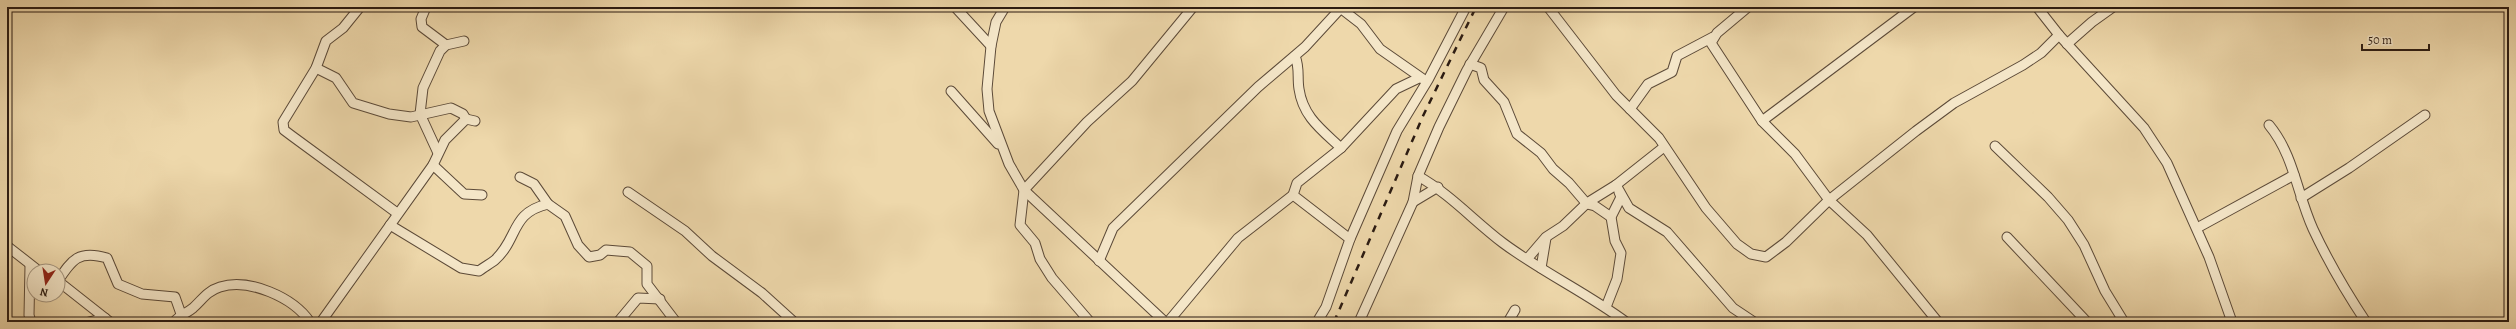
<svg xmlns="http://www.w3.org/2000/svg" width="2516" height="329" font-family="Alegreya,serif">
<style>
.lines{fill:none;stroke-linecap:round;stroke-linejoin:round}
.street-casing{stroke:#5c4a38;stroke-width:11}
.street{stroke:#f4e6c8;stroke-width:9}
.rail{stroke:#2b1b12;stroke-width:2.5;stroke-dasharray:7 7;stroke-linecap:butt}
</style>
<rect width="100%" height="100%" fill="#eed8ab"/>
<filter id="stains"><feTurbulence type="fractalNoise" baseFrequency=".005" numOctaves="4"/><feColorMatrix values="0 0 0 0 .2 0 0 0 0 .09 0 0 0 0 .02 0 0 0 .5 -.17"/></filter>
<radialGradient id="worn" r=".72"><stop offset=".6" stop-color="#630" stop-opacity="0"/><stop offset="1" stop-color="#630" stop-opacity=".3"/></radialGradient>
<g class="lines">
<g class="street-casing">
<g id="street">
<path d="M360,7L343,28L326,41L316,68L283,122L284,130L292,136L397,213"/>
<path d="M426,7L421,19L422,27L446,45"/>
<path d="M955,7L991,46"/>
<path d="M1005,7L996,22L991,46L987,89L989,111L1009,164L1024,190L1165,322"/>
<path d="M1339,7L1361,24L1380,49L1423,79"/>
<path d="M1548,7L1616,95L1659,138L1706,208L1737,244L1751,254L1766,257L1786,242L1829,200L1916,131L1954,103L2023,65L2041,53L2059,35"/>
<path d="M1748,7L1717,33L1711,43L1762,121"/>
<path d="M1914,7L1762,121L1795,154L1829,200L1867,235L1938,322"/>
<path d="M2037,7L2059,35L2144,128L2167,163L2209,257L2232,322"/>
<path d="M2067,44L2092,22L2113,7"/>
<path d="M1295,56C1300,68 1297,77 1299,89C1303,117 1322,130 1341,148"/>
<path d="M1470,64L1481,68L1484,80L1504,102L1517,134L1541,153L1553,169L1569,183L1587,204L1595,206L1611,217"/>
<path d="M316,68L336,78L353,103L389,114L411,117L451,108L463,114L466,119"/>
<path d="M951,91L998,144"/>
<path d="M1630,109L1648,84L1672,72L1677,56L1713,37"/>
<path d="M2269,125C2294,155 2297,194 2313,229C2328,261 2346,292 2366,322"/>
<path d="M1995,146L2048,197L2068,220L2084,245L2105,291L2124,322"/>
<path d="M438,153L420,114L423,88L440,51L446,45L464,41"/>
<path d="M433,165L464,194L482,195"/>
<path d="M1418,176C1450,194 1474,221 1503,243C1542,272 1587,293 1626,322"/>
<path d="M520,177L534,184L548,204"/>
<path d="M1616,185L1629,208L1667,232L1733,308L1754,322"/>
<path d="M628,192L685,231L712,256L762,293L794,322"/>
<path d="M2301,198L2349,168L2425,115"/>
<path d="M1413,202L1438,187"/>
<path d="M390,225L461,268L479,271C484,267 490,264 495,260C519,238 510,213 548,204L565,216L578,245L589,257L600,255L606,250L630,252L647,266V284L676,322"/>
<path d="M2197,228L2294,175"/>
<path d="M2007,237L2087,322"/>
<path d="M1350,239L1293,195L1297,183L1341,148L1396,89L1419,78"/>
<path d="M7,246L39,271"/>
<path d="M1528,258L1546,237L1563,226L1587,203L1616,185L1664,147"/>
<path d="M1099,261L1113,228L1258,87L1305,47L1340,9"/>
<path d="M30,266L29,315L31,322"/>
<path d="M1541,268L1546,238"/>
<path d="M58,281C72,259 79,250 107,258L118,284L142,294L175,297L181,314"/>
<path d="M58,281L110,322"/>
<path d="M1606,307L1617,279L1621,253L1615,241L1611,217L1621,197L1619,192"/>
<path d="M89,322L105,318"/>
<path d="M174,322C180,315 187,313 193,308C202,300 207,291 220,287C249,278 293,297 310,322"/>
<path d="M321,322L433,165L445,140L466,119L475,121"/>
<path d="M618,322L638,298L660,299"/>
<path d="M1090,322L1052,278L1040,259L1035,243L1020,225L1024,190L1087,122L1132,81L1193,7"/>
<path d="M1168,322L1238,238L1293,195"/>
<path d="M1317,322L1326,307L1350,239L1397,131L1428,80L1466,7"/>
<path d="M1359,322L1413,202L1418,176L1439,127L1467,70L1504,7"/>
<path d="M1508,322L1515,310"/>
</g>
</g>
<use href="#street" class="street"/>
<path class="rail" d="M1334,322L1423,116L1476,7"/>
</g>
<rect width="2516" height="329" fill="none" stroke="#eed8ab" stroke-width="24"/>
<rect x="8" y="8" width="2500" height="313" fill="none" stroke="#2b1b12" stroke-width="2"/>
<rect x="12" y="12" width="2492" height="305" fill="none" stroke="#2b1b12"/>
<g transform="translate(46 283) rotate(192)"><circle r="19" fill="#f4e6c8" stroke="#a4957f"/>
<path d="M0-3L7 15L0 10L-7 15Z" fill="#8f2418"/>
<text y="-6" font-size="11" font-weight="bold" text-anchor="middle" fill="#2b1b12">N</text>
</g>
<path d="M2362 44v6h67v-6" fill="none" stroke="#2b1b12" stroke-width="2"/>
<text x="2368" y="44" font-size="12" fill="#2b1b12" stroke="#f4e6c8" stroke-width="3" paint-order="stroke">50 m</text>
<rect width="100%" height="100%" filter="url(#stains)"/>
<rect width="100%" height="100%" fill="url(#worn)"/>
</svg>
